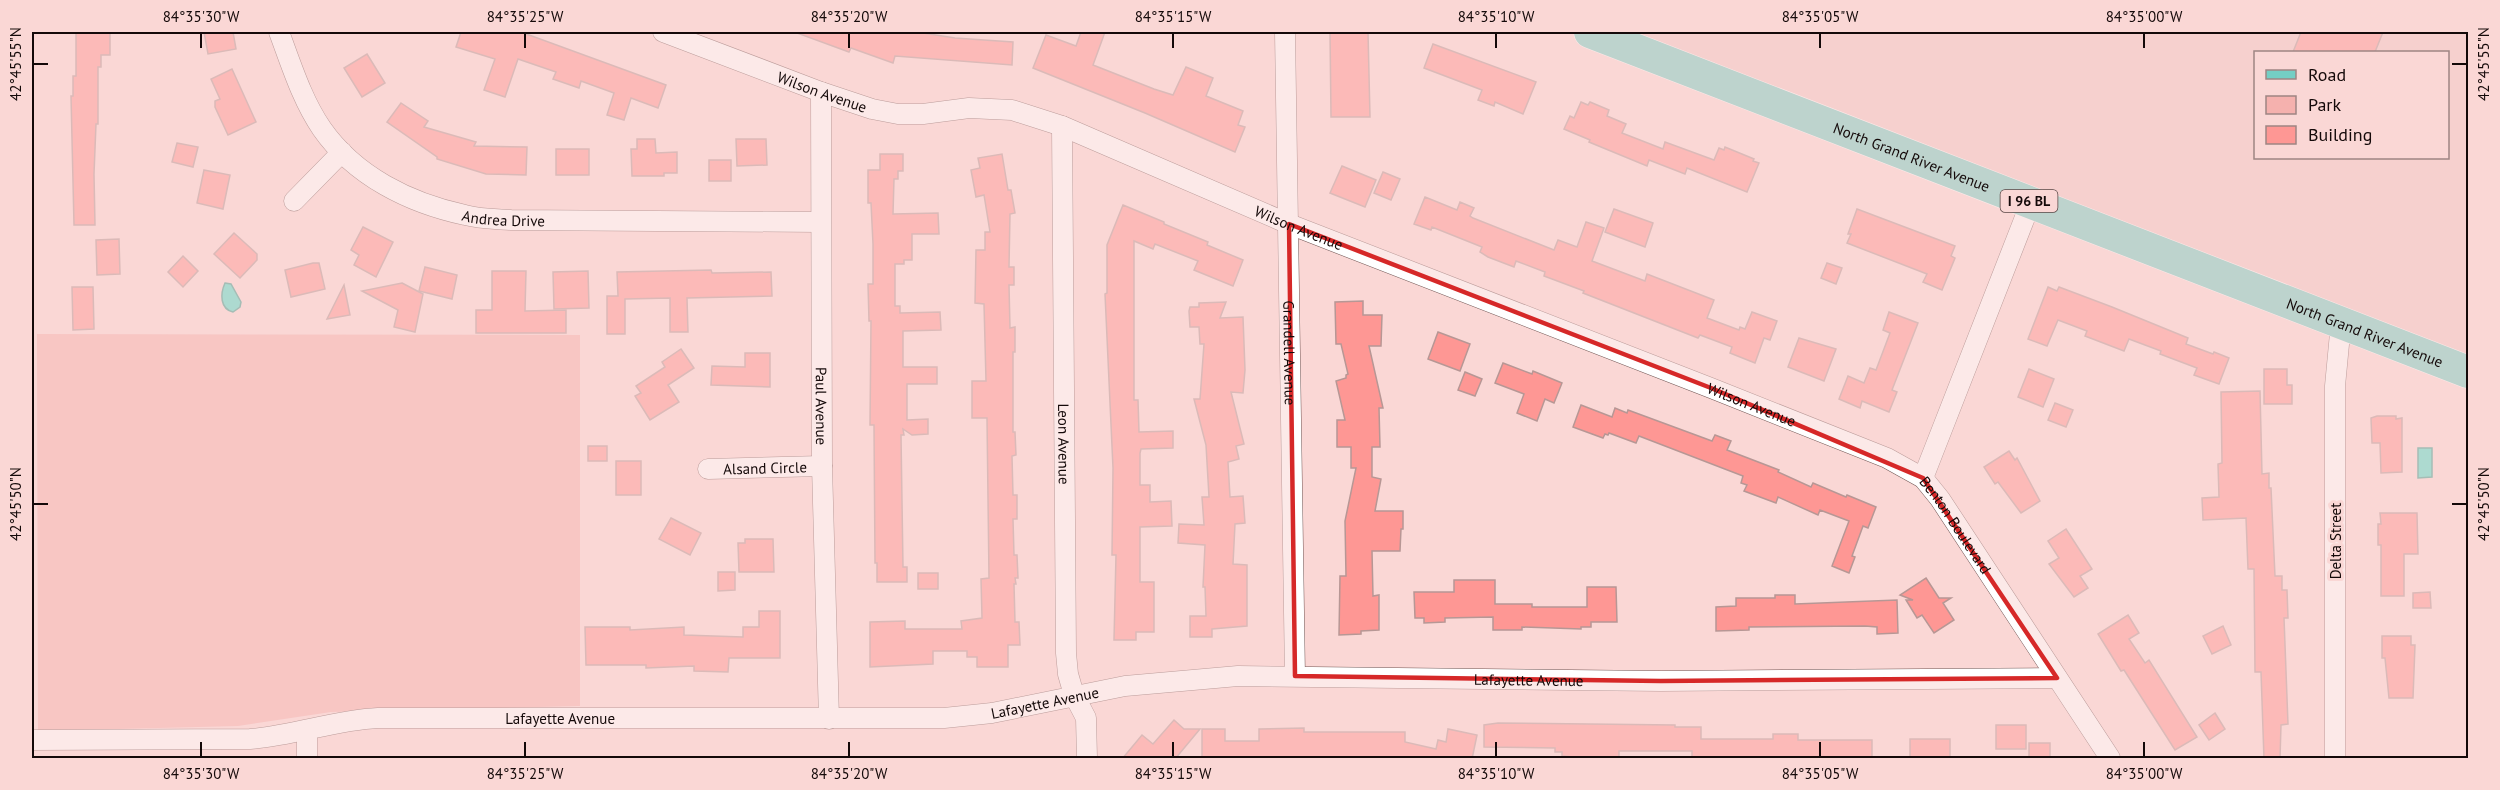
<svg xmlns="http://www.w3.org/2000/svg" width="2500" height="790" font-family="'PT Sans',sans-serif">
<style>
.built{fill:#f2c8c6;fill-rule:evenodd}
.green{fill:#f5b1ae}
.water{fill:#51ddc9;stroke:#3f9d8f;stroke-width:1.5}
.building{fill:#fe9794;stroke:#b79795;stroke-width:1.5}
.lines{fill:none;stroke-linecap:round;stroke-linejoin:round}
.minor-casing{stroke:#725654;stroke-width:21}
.primary-casing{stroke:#fff;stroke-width:33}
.minor{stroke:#fff;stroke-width:20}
.primary{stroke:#74cec4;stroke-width:32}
.marked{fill:none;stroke:#d62828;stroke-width:4.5;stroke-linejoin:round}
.ticks{fill:none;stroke:#140909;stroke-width:2}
.labels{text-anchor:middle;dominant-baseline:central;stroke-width:6;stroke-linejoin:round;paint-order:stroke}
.shield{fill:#fad7d5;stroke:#594746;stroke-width:1.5}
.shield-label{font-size:14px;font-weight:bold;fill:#140909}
.street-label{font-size:15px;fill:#140909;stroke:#fad7d5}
.neatline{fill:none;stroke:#140909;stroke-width:2}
.ticks-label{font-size:15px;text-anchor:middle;fill:#140909}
</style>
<rect width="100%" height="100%" fill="#fad7d5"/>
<path class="built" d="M1600,32H2468V359ZM2256,52H2448V158H2256Z"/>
<path class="green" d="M37,334L580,335V706L331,712L238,726L38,731Z"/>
<g class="water">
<path d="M225,283L231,284L241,302L240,307L233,312C220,309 220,294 225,283Z"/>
<path d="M2418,448H2432V477L2418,478Z"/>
</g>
<g class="building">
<path d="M76,32H110V55H101V67H98V124H96L94,174L95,225H74L71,96H73V76H76Z"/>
<path d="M204,32H233L236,49L208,54Z"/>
<path d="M461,32H521L666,85L658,108L631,98L624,120L607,115L614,93L581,81L579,88L553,79L556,72L518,59L505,97L484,90L495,59L456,47Z"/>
<path d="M798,32H917L955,38L1013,42L1012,65L895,56L893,63L851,48L849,52L797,33Z"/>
<path d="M1081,32H1105L1093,65L1154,89L1173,95L1186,67L1213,78L1206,96L1243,111L1238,125L1245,127L1235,152L1145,113L1033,68L1046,35L1076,46Z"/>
<path d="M1330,32H1368L1370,117H1331Z"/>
<path d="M2301,32H2383L2375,52H2293Z"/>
<path d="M1433,44L1536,82L1523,114L1495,102L1494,106L1478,100L1482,90L1424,68Z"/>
<path d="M367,54L385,83L362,97L344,68Z"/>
<path d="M232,69L256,122L228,135L215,107V101L220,99L211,79Z"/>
<path d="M1581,102L1588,105L1590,102L1609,110L1607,116L1626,124L1622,133L1663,149L1665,142L1714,160L1719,148L1724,150L1725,147L1754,159L1753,161L1759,163L1747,192L1687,168L1685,174L1649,160L1647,166L1589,142L1590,140L1564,129L1570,116L1574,118Z"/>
<path d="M401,103L428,121L424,127L476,142L474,146L527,147L526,175L486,174L437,159V157L387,122Z"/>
<path d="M637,139H655L656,153L677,152V173H664V176H632L631,149H637Z"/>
<path d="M736,139H766L767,165L737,166Z"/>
<path d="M177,143L198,147L193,167L172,162Z"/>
<rect x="556" y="149" width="33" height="26"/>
<path d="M880,154H903V171H898V179H894L893,214L938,213L939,234H912V260H904V264H895V306H900V313L940,312L941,330L903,331V367H937V384H907V420L928,419V434L912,435L903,429L904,435H901L903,567H907V582H877V563H875L874,425H870L871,321H869L868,284H873V244L871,203H868V170H880Z"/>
<path d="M1002,154L1008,190H1011L1015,213L1010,214L1009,267H1014V285H1009L1010,328L1015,327V352H1013V432H1015L1016,455L1012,456L1013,495H1017V519H1013L1014,555H1017L1018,578H1015L1016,584H1014L1015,622H1019L1020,645H1008V667H977V657H967V651H933V664L870,667V622L905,621V629H962L961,621L982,618L981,579L989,578L987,418H972V381H986L984,304L975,303L976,250H985V232H990L984,195L976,197L971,170L980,168L978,158Z"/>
<rect x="709" y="160" width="22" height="21"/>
<path d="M1342,166L1376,180L1365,207L1330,193Z"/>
<path d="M204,170L230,175L223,209L197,203Z"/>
<path d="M1383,172L1400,179L1391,200L1374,193Z"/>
<path d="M1425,197L1457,210L1460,202L1474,208L1470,216L1473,218L1554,250L1558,240L1577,247L1586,222L1604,228L1592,261L1645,281L1647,274L1714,300L1707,318L1739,330L1740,327L1745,329L1752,312L1777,321L1770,340L1764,338L1755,363L1730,353L1732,347L1700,335L1698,338L1583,293L1584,291L1544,276L1545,272L1516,261L1514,267L1488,257L1480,252L1482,247L1432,227L1431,230L1414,224Z"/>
<path d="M1123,205L1164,222V224L1208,242L1207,245L1243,260L1233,286L1194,270L1198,261L1155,244L1153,249L1134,241V400H1138L1139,432L1173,431V448L1141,449L1140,453V485H1150V502L1171,501L1172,526L1140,527V582H1154V632H1136V640H1114L1116,555H1112L1113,468L1105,294L1107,293V245Z"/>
<path d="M1614,209L1653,223L1645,247L1605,232Z"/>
<path d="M1857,209L1955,246L1951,256L1955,258L1942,290L1923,282L1927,274L1847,243L1851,234H1848Z"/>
<path d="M363,227L393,242L376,277L354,265L359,255L351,250Z"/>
<path d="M234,233L257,254V260L240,278L214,254Z"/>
<path d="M119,239L120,274L97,275L96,240Z"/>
<path d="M183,256L198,271L183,287L168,272Z"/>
<path d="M313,263H319L325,289L291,297L285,270Z"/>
<path d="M1827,263L1842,268L1836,284L1821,278Z"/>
<path d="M425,267L457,275L452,299L419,291Z"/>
<path d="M711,270L712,273L771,272L772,296L687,298L688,332H670V298L625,299V334H607V296H618L617,272Z"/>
<path d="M492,271H526L525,311L566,310V333H476V310H492Z"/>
<path d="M588,271L589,308L554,309L553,272Z"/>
<path d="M402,283L423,294L415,332L394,327L398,310L362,291Z"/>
<path d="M344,285L350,315L327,319Z"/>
<path d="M72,287H93L94,329L73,330Z"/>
<path d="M2048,287L2057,291L2059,287L2112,307L2188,338L2186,344L2213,354L2214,352L2229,358L2219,384L2194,375L2197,368L2160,354L2161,351L2129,339L2124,351L2085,336L2087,331L2058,320L2047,346L2028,339Z"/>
<path d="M1363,301V315H1382L1381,346H1369L1383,408H1379L1380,447H1372V477L1381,479L1375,511H1403V529H1401L1400,551H1372L1373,596L1379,595V630L1361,631V634L1339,635L1340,576H1346L1345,521L1356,468H1351V447H1337V420H1345L1336,381L1346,378V375L1348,374L1341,344H1336L1335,302Z"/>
<path d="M1226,302L1220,318L1243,317L1245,370L1243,393L1231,392L1244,444L1236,446L1239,459L1228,462L1230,497L1243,496L1245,523L1235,524L1233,564L1247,565V626L1212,629V637H1190V616H1206L1205,587H1203L1205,545L1178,543L1179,524L1204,525L1202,497H1209L1206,445L1194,399H1200L1204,344H1200L1199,327H1190L1189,311L1190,307H1199V303Z"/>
<path d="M1889,312L1918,323L1892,390L1897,392L1889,412L1862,401L1860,408L1839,399L1848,376L1864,383L1870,368L1876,370L1890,333L1883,330Z"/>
<path d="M1438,332L1470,344L1460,371L1428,359Z"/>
<path d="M1799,338L1836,349L1824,381L1788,367Z"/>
<path d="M681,349L694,368L668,385L679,402L650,420L635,396L641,393L636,386L665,367L662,362Z"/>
<path d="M745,353H770V387L711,385L712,366L745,367Z"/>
<path d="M1503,363L1532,374L1533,371L1562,383L1554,403L1545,399L1537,421L1517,413L1524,394L1495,383Z"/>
<path d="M2029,369L2054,379L2043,407L2018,397Z"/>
<path d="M2264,369H2287V385H2292V404H2264Z"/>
<path d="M1465,372L1482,379L1475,396L1458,390Z"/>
<path d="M2260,391L2262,474L2269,473V488H2271L2275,576H2282V590H2287L2288,618H2284L2288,724L2281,725L2280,759H2264L2261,672H2255L2254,569H2248L2246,518L2203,520L2202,498L2219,497L2218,464L2222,463L2221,392Z"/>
<path d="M2055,403L2073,410L2066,427L2048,420Z"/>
<path d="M1581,405L1612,417L1615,408L1627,413L1628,410L1712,441L1715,435L1731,441L1727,450L1779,470L1778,472L1811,487L1813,483L1846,497L1847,495L1876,507L1868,528L1863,526L1852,556L1855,557L1849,573L1832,566L1849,521L1820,510L1818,515L1778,497L1776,503L1744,491L1747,485L1741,483L1743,476L1639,436L1636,443L1609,433L1608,435L1605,434L1603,438L1573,427Z"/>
<path d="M2377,416H2396V419L2402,418V472L2381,473L2380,443H2372L2371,418Z"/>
<rect x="588" y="446" width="19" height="15"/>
<path d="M2009,451L2015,460L2017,458L2040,501L2021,513L1998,482L1995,484L1984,467Z"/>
<rect x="616" y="461" width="25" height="34"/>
<path d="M2380,513H2417L2418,554H2404V596H2381V545H2378V524H2381Z"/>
<path d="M671,518L701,533L690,555L659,539Z"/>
<path d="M2066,529L2092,569L2080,576L2088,588L2074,597L2049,564L2059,558L2048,541Z"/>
<path d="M745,539H773L774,572H739L738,543H745Z"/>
<path d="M718,572H735V590L718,591Z"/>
<rect x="918" y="573" width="20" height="16"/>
<path d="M1926,578L1939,598H1951L1943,603L1954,620L1934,633L1922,615L1917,618L1906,600H1913L1900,595Z"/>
<path d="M1454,580H1495V604H1532V607H1587V587H1616L1617,622H1591V627H1581V629L1522,627V630H1493V617L1445,618V622L1424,623V618H1415L1414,592H1454Z"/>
<path d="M2430,592L2431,608H2413V593Z"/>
<path d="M1775,595H1795V604L1897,600L1898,633L1877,634V627L1865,626L1749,627V630L1716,631V607L1736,606V598H1775Z"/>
<path d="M759,611H780V658H729L728,672L694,671V666L646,668V665H586L585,627H630V630L684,627V635L743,637V627H759Z"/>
<path d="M2128,615L2139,633L2129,639L2145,663L2149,660L2197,737L2175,750L2124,670L2121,671L2098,634Z"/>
<path d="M2223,626L2231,645L2212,654L2203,636Z"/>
<path d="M2382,636H2411V645H2415L2413,698H2389L2385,658H2382Z"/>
<path d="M2215,713L2225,729L2209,740L2199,725Z"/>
<path d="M1174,720L1184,729H1200L1175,759H1122L1142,735L1153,744Z"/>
<path d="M1498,723L1675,725V727H1701V739H1773V734H1798V740H1872V759H1692V751H1619V759H1592L1562,756V752H1555V748L1484,747V725Z"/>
<rect x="1996" y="725" width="30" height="24"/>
<path d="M1304,728V732H1405V742L1436,749L1438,740L1446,742L1448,729L1477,735L1472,759H1202V729H1225V741H1259V729Z"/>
<rect x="1910" y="739" width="40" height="20"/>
<rect x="2029" y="743" width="21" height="16"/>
</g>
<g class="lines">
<g class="minor-casing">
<g id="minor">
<path id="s1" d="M279,32C291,64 302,100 322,129C355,176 409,203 465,215C479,219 496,219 511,220L820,222"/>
<path id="s2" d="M663,32L821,92L872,109L898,114H923L969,108L1012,110L1062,126L1289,224L1711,388L1887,458L1923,478L1940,499L2110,758"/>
<path id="s3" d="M1285,32L1295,676"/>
<path id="s4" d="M821,92L822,466L829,719"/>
<path id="s5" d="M1062,126L1066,653L1068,674L1074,695L1086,718L1087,758"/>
<path d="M294,201L342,152"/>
<path id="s6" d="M708,469L822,466"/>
<path d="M1923,478L2031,202"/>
<path d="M307,731V758"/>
<path id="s7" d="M32,740L250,739C294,736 334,720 378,718H944L992,713L1125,686L1238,676L1661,681L2057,678"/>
<path d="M2335,758V386L2341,323"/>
</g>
</g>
<g class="primary-casing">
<g id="primary">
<path id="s8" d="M1590,32L2468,372"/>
</g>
</g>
<use href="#minor" class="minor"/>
<use href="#primary" class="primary"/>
</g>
<path d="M0 0H2500V790H0ZM1289,224L1711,388L1923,478L2057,678L1661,681L1295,676Z" fill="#fad7d5" fill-opacity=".55" fill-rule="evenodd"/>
<path class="marked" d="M1289,224L1711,388L1923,478L2057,678L1661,681L1295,676Z"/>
<path class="ticks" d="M201,33V48M525,33V48M849,33V48M1173,33V48M1496,33V48M1820,33V48M2144,33V48M33,64H48M2452,64H2467M33,504H48M2452,504H2467M201,742V757M525,742V757M849,742V757M1173,742V757M1496,742V757M1820,742V757M2144,742V757"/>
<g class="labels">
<rect class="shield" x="2000.5" y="190" width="57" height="22" rx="4.5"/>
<g class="shield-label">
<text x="2029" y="201">I 96 BL</text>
</g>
<g class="street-label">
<text stroke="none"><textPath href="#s2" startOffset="170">Wilson Avenue</textPath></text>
<text stroke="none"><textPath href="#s8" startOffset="345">North Grand River Avenue</textPath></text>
<text stroke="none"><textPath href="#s1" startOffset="316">Andrea Drive</textPath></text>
<text stroke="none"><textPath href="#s2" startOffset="674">Wilson Avenue</textPath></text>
<text stroke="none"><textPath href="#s8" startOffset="831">North Grand River Avenue</textPath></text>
<text stroke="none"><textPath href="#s3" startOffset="321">Grandell Avenue</textPath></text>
<text stroke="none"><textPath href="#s2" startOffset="1160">Wilson Avenue</textPath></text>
<text stroke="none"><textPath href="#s4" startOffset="314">Paul Avenue</textPath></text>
<text stroke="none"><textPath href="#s5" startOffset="318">Leon Avenue</textPath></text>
<text stroke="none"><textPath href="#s6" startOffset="57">Alsand Circle</textPath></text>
<text stroke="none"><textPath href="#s2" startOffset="1404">Benton Boulevard</textPath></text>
<text transform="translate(2335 541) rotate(-90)">Delta Street</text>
<text stroke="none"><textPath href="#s7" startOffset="1502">Lafayette Avenue</textPath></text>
<text stroke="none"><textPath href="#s7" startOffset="1016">Lafayette Avenue</textPath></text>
<text stroke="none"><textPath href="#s7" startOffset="530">Lafayette Avenue</textPath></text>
</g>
</g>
<rect width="2500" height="790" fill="none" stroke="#fad7d5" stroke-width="66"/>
<rect x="2254" y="51" width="195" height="108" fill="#fad7d5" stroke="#9e8583" stroke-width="1.5"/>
<rect x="2266" y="70" width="30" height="9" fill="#74cec4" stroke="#9e8583" stroke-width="1.5"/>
<text x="2308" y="81" font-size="18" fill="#140909">Road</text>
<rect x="2266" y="96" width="30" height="18" fill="#f5b1ae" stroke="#9e8583" stroke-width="1.5"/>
<text x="2308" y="111" font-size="18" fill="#140909">Park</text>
<rect x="2266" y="126" width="30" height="18" fill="#fe9794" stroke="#9e8583" stroke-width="1.5"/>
<text x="2308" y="141" font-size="18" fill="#140909">Building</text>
<rect x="33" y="33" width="2434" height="724" class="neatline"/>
<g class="ticks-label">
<text x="201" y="22">84°35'30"W</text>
<text x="525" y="22">84°35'25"W</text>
<text x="849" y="22">84°35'20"W</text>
<text x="1173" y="22">84°35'15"W</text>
<text x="1496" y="22">84°35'10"W</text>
<text x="1820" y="22">84°35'05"W</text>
<text x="2144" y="22">84°35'00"W</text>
<text transform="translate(16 64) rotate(-90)" y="5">42°45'55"N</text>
<text transform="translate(2484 64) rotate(-90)" y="5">42°45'55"N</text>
<text transform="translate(16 504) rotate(-90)" y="5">42°45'50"N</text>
<text transform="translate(2484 504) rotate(-90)" y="5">42°45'50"N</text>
<text x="201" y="779">84°35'30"W</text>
<text x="525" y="779">84°35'25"W</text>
<text x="849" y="779">84°35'20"W</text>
<text x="1173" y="779">84°35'15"W</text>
<text x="1496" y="779">84°35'10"W</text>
<text x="1820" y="779">84°35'05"W</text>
<text x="2144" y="779">84°35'00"W</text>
</g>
</svg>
